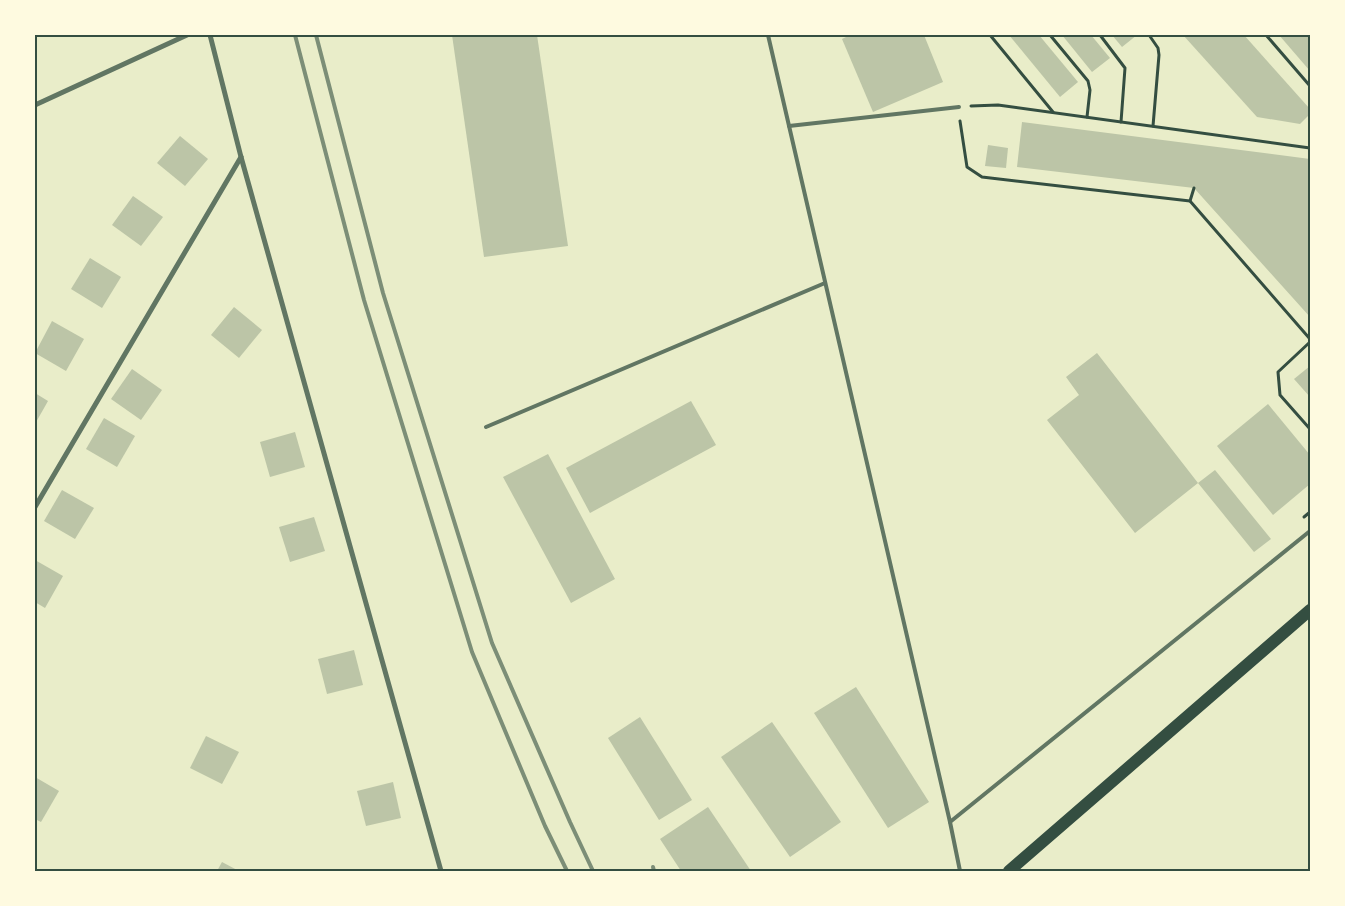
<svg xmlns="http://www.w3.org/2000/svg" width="1345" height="906" font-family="Helvetica,sans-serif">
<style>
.building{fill:#bcc5a7}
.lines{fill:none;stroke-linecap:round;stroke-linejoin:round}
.path{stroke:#344e41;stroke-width:3}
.service{stroke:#617663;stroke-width:4}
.minor{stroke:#617663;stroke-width:5}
.primary{stroke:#344e41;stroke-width:12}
.rail{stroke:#7c8e77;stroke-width:4}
.neatline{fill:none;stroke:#344e41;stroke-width:2}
</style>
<rect width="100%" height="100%" fill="#e9edc9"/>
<g class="building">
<path d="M452,35H537L568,246L484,257Z"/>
<path d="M850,35H924L943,82L873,112L842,39Z"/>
<path d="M1009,35H1039L1078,82L1060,97Z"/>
<path d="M1062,35H1091L1110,58L1092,72Z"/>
<path d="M1112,35H1137L1122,47Z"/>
<path d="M1183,35H1244L1310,109V114L1300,124L1257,117Z"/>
<path d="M1279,35H1310V71Z"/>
<path d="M1022,122L1310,159V317L1194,188L1017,167Z"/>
<path d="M180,136L208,159L185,186L157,163Z"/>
<path d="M988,145L1008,148L1006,168L985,166Z"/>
<path d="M133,196L163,217L141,246L112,225Z"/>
<path d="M90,258L121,277L102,308L71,289Z"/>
<path d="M234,307L262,330L239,358L211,335Z"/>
<path d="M52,321L84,339L66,371L35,353Z"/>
<path d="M1097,353L1198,483L1135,533L1047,420L1079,395L1066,377Z"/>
<path d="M1310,366V397L1294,379Z"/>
<path d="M132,369L162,390L141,420L111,399Z"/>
<path d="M35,393L48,401L35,424Z"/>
<path d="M691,401L716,445L590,513L566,468Z"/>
<path d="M1268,404L1310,455V484L1273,515L1217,446Z"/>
<path d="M104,418L135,436L117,467L86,449Z"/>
<path d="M295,432L305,467L270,477L260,442Z"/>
<path d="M548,454L615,579L571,603L503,477Z"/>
<path d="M1215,470L1271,539L1254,552L1198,483Z"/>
<path d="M62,490L94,508L75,539L44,521Z"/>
<path d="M314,517L325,551L290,562L279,527Z"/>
<path d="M35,560L63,576L45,608L35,602Z"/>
<path d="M354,650L363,685L327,694L318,659Z"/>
<path d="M856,687L929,802L888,828L814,713Z"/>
<path d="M640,717L692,800L659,820L608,738Z"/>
<path d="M772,722L841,822L790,857L721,757Z"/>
<path d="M206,736L239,752L222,784L190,768Z"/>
<path d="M35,777L59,791L41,822L35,819Z"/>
<path d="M393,782L401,818L366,826L357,791Z"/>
<path d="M708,807L751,871H681L660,839Z"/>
<path d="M222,862L239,871H217Z"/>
</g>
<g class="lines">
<g class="path">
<path d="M990,35L1053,112"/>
<path d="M1050,35L1088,81L1090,90L1087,117"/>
<path d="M1100,35L1125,68L1121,122"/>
<path d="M1149,35L1158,48L1159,55L1153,126"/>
<path d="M1266,35L1310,86"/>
<path d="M971,106L998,105L1310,148"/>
<path d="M960,121L967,167L982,177L1190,201L1310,339"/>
<path d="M1190,201L1194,188"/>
<path d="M1310,342L1278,372L1280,395L1310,429"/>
<path d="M1304,517L1310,512"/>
</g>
<g class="service">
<path d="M768,35L950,822L1310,531"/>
<path d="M789,126L959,107"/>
<path d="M486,427L825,283"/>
<path d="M950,822L960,871"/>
</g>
<g class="minor">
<path d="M210,35L241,157L441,871"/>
<path d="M35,105L187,35"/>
<path d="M35,507L241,157"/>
</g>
<path class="primary" d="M1009,871L1310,610"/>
<g class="rail">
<path d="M295,35L364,300L472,652L545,826L567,871"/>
<path d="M316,35L383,293L492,643L570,822L593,871"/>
<path d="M653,867L654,871"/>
</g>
</g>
<rect width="1345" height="906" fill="none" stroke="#fefae0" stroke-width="72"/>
<rect x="36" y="36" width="1273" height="834" class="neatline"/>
</svg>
